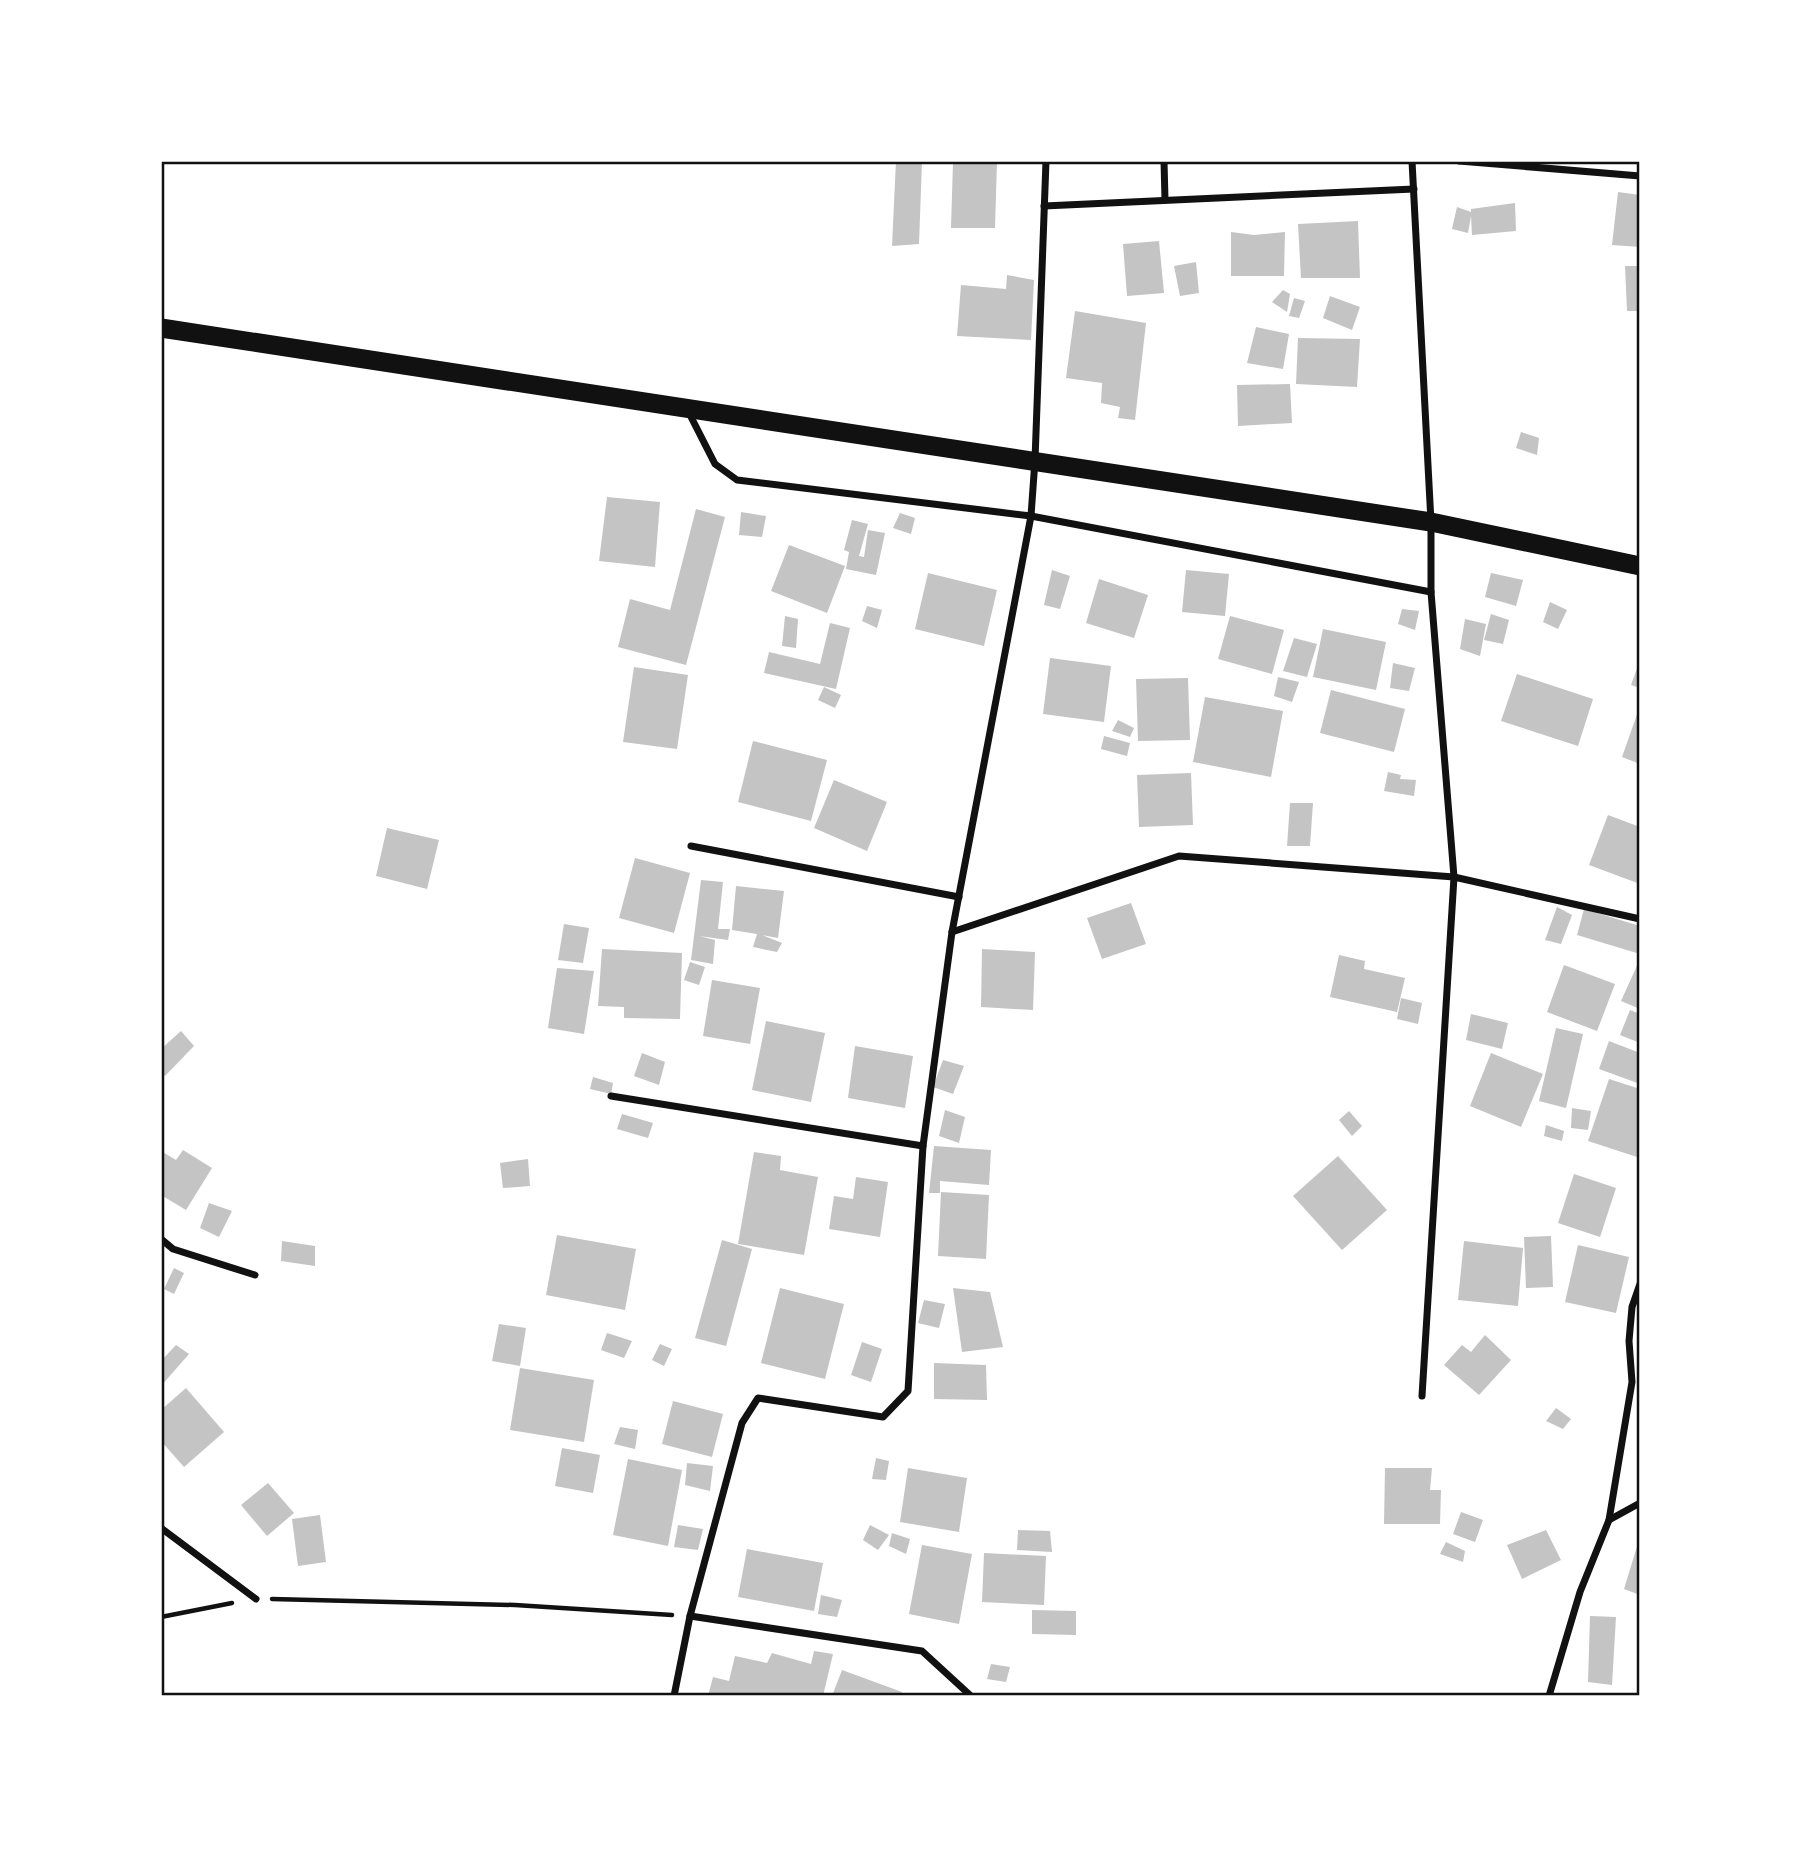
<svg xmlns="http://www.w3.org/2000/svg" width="1801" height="1857" font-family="'Archivo Narrow',sans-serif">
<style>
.building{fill:#c4c4c4}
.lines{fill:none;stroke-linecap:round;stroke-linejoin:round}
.path{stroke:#111;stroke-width:4.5}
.minor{stroke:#111;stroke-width:7}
.trunk{stroke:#111;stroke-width:19}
.neatline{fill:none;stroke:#111;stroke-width:2.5}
</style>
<rect width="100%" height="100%" fill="#fff"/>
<g class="building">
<path d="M896,161H922L919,244L892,246Z"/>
<path d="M953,162H997L995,228H951Z"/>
<path d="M1618,192L1640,195V247L1612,245Z"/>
<path d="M1515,203L1516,231L1472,235L1471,216L1468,233L1452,229L1457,207L1471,212V209Z"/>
<path d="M1358,221L1360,278H1301L1298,224Z"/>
<path d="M1231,232L1254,235L1285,232L1284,276H1231Z"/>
<path d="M1159,241L1164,293L1127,296L1123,244Z"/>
<path d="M1196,262L1199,293L1180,296L1174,266Z"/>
<path d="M1625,266H1640V311H1627Z"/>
<path d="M1007,275L1034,280L1031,340L957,336L961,285L1006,289Z"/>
<path d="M1283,290L1290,294L1287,312L1272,302Z"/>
<path d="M1330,296L1360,307L1352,330L1323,318Z"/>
<path d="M1294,298L1305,301L1299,318L1289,316Z"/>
<path d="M1075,311L1146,323L1135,420L1118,418L1120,407L1101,403L1102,383L1066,378Z"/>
<path d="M1256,327L1289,334L1283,369L1247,363Z"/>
<path d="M1298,338L1360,339L1357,387L1296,384Z"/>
<path d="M1290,384L1292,423L1238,426L1237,385Z"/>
<path d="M1521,432L1539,438L1537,455L1516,448Z"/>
<path d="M607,497L660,502L655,567L599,561Z"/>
<path d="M696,509L725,517L686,665L618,647L630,599L670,610Z"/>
<path d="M741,512L766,516L762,537L739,535Z"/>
<path d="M900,513L915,518L911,534L893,528Z"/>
<path d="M852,520L868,524L859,556L864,557L868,530L885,533L876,575L846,569L849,552L844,550Z"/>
<path d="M789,545L845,566L827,613L771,591Z"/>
<path d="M1052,570L1070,576L1060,609L1044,605Z"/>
<path d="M1186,570L1229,574L1225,616L1182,612Z"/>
<path d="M928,573L997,590L984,646L915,629Z"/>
<path d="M1491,573L1523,580L1516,606L1485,597Z"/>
<path d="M1099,579L1148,595L1134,638L1086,623Z"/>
<path d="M1550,602L1567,610L1558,629L1543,622Z"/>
<path d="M867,606L882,610L877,628L862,621Z"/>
<path d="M1402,609L1419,611L1415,630L1398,624Z"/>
<path d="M1491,614L1509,620L1503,644L1484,640Z"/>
<path d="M785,616L798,619L796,648L782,646Z"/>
<path d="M1230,616L1284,630L1272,674L1218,659Z"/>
<path d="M1465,619L1486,624L1480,656L1460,649Z"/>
<path d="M830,623L850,628L836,689L764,673L769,652L820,664Z"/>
<path d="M1323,629L1386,642L1376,690L1313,677Z"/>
<path d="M1294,638L1317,644L1307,677L1283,671Z"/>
<path d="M1050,658L1111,666L1104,722L1043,714Z"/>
<path d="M1640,660V688L1631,685Z"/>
<path d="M1393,663L1415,668L1409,691L1390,688Z"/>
<path d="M634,667L688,675L677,749L623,742Z"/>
<path d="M1517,674L1593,699L1578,746L1501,721Z"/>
<path d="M1278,677L1299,682L1292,702L1274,696Z"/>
<path d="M1188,678L1190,740L1138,741L1136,679Z"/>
<path d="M824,687L841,695L835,708L818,700Z"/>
<path d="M1331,690L1405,709L1394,752L1320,733Z"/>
<path d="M1205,697L1283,711L1271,777L1193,762Z"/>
<path d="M1640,706V764L1622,757Z"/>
<path d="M1118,720L1134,728L1130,737L1112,731Z"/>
<path d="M1104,736L1130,743L1127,756L1101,749Z"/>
<path d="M753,741L827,760L811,821L738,802Z"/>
<path d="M1388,772L1401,775L1400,779L1416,780L1414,796L1384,791Z"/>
<path d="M1191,773L1193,825L1139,827L1137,775Z"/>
<path d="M834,780L887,802L867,851L814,828Z"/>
<path d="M1290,803H1313L1310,846H1287Z"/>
<path d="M1608,815L1640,827V884L1589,865Z"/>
<path d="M387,828L439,840L427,889L376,876Z"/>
<path d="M635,858L690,873L674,933L619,918Z"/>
<path d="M701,880L723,882L718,929H730L728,940L699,936L715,940L713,964L691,960Z"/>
<path d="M736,886L784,891L778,938L762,935L782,943L777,952L753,947L757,934L732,930Z"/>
<path d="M1131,903L1146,944L1102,959L1087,918Z"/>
<path d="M1557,907L1572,915L1561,944L1545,940Z"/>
<path d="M1584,909L1640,926V954L1577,935Z"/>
<path d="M564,924L589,928L583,963L558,960Z"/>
<path d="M602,949L682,953L680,1019L624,1018V1007L598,1006Z"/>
<path d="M982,949L1035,952L1033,1010L981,1007Z"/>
<path d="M1339,955L1365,961L1364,969L1405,978L1397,1012L1330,997Z"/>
<path d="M1640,959V1009L1621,1001Z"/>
<path d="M690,962L705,967L699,985L684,980Z"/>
<path d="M1564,965L1615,984L1597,1031L1547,1012Z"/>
<path d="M557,968L594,971L584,1034L548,1028Z"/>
<path d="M712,980L760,988L750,1044L703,1036Z"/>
<path d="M1401,998L1422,1003L1418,1024L1397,1019Z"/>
<path d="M1630,1010L1640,1014V1043L1620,1035Z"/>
<path d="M1471,1014L1508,1023L1502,1049L1466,1040Z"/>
<path d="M766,1021L825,1033L811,1102L752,1090Z"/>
<path d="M1556,1028L1583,1034L1566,1108L1539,1101Z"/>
<path d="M181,1031L194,1046L165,1076L161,1072V1049Z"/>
<path d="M1609,1041L1640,1053V1084L1599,1069Z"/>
<path d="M855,1046L913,1056L905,1108L848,1098Z"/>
<path d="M642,1053L665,1062L659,1085L634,1076Z"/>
<path d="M1491,1053L1543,1074L1521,1127L1470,1106Z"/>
<path d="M943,1060L964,1066L953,1094L933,1087Z"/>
<path d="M593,1077L613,1083L611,1094L590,1089Z"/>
<path d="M1609,1079L1640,1089V1158L1588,1141Z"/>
<path d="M1572,1108L1591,1111L1588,1130L1571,1128Z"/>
<path d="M945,1110L965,1117L959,1143L939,1136Z"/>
<path d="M1349,1111L1362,1126L1352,1136L1339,1120Z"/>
<path d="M622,1114L653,1123L648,1138L617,1129Z"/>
<path d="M1546,1125L1564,1131L1562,1141L1544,1136Z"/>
<path d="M934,1146L991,1150L989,1185L940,1181V1193H929Z"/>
<path d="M183,1150L212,1168L186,1210L161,1195V1151L176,1160Z"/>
<path d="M754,1152L781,1156L780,1170L818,1177L804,1255L738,1244Z"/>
<path d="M1338,1156L1387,1210L1342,1250L1293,1196Z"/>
<path d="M528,1159L530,1186L503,1188L500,1163Z"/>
<path d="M1574,1174L1616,1188L1600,1237L1558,1223Z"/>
<path d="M856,1177L888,1182L880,1237L829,1229L834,1196L853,1199Z"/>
<path d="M941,1192L989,1195L986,1259L938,1256Z"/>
<path d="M209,1203L232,1211L219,1237L200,1228Z"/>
<path d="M557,1235L636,1249L625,1310L546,1295Z"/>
<path d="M1551,1236L1553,1287L1526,1288L1524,1237Z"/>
<path d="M722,1240L752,1249L726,1346L695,1338Z"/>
<path d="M282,1241L315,1246V1266L281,1261Z"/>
<path d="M1464,1241L1523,1248L1518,1306L1458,1300Z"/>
<path d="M1578,1245L1629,1257L1616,1313L1565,1302Z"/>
<path d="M174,1268L184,1273L174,1294L164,1289Z"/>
<path d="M780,1288L844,1304L825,1379L761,1363Z"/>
<path d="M953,1288L990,1292L1003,1347L962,1352Z"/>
<path d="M924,1300L945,1304L939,1328L918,1323Z"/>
<path d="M499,1324L526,1328L520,1366L492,1361Z"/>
<path d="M607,1333L632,1341L624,1358L601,1350Z"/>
<path d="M1485,1335L1511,1360L1479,1395L1444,1365L1462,1345L1471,1352Z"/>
<path d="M862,1342L882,1349L871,1382L851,1375Z"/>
<path d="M660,1344L672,1349L664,1366L652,1360Z"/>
<path d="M176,1345L189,1354L161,1386V1361Z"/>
<path d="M934,1363L986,1365L987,1400L934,1399Z"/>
<path d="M520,1368L594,1380L584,1442L510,1430Z"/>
<path d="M186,1388L224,1432L184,1467L161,1441V1410Z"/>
<path d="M673,1401L723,1414L712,1457L662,1444Z"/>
<path d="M1556,1408L1571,1419L1563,1429L1546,1421Z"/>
<path d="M620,1427L638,1430L635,1449L614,1444Z"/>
<path d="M562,1448L600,1455L593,1493L555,1486Z"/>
<path d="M876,1458L889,1461L886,1480L872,1479Z"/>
<path d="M628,1459L682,1470L668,1546L613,1535Z"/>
<path d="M687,1463L713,1466L710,1491L685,1485Z"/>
<path d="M908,1468L967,1478L959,1532L900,1522Z"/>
<path d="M1385,1468H1432L1430,1490H1441L1440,1524H1384Z"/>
<path d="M268,1483L294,1513L267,1536L241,1505Z"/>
<path d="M1461,1512L1483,1520L1475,1542L1453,1534Z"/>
<path d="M320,1515L326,1562L298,1566L292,1519Z"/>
<path d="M678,1525L703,1529L698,1550L674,1547Z"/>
<path d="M870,1525L889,1535L878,1550L863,1540Z"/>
<path d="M1018,1530L1050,1531L1052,1552L1017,1550Z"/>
<path d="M1546,1530L1561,1560L1522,1579L1507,1545Z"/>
<path d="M892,1533L910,1539L906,1554L889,1546Z"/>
<path d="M1639,1540H1640V1595L1624,1589Z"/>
<path d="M1446,1542L1465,1551L1463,1562L1440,1554Z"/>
<path d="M922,1545L972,1554L959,1624L909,1614Z"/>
<path d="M747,1549L823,1563L814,1611L738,1597Z"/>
<path d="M984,1553L1046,1556L1044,1605L982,1602Z"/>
<path d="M821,1595L842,1600L837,1617L818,1614Z"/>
<path d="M1032,1610L1076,1611V1635L1032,1634Z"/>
<path d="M1590,1616L1616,1617L1612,1685L1588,1682Z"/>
<path d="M814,1651L833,1654L823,1696H708L713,1677L729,1681L735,1656L767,1663L772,1653L811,1664Z"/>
<path d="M991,1664L1010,1667L1006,1682L987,1679Z"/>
<path d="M842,1670L902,1692L901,1696H832Z"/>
</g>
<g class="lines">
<g class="path">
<path d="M272,1599L515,1605L672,1615"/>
<path d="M161,1617L232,1603"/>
</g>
<g class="minor">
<path d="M1164,161L1165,200"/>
<path d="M1412,161L1431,522V592L1454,877L1422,1396"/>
<path d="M1459,161L1640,176"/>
<path d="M1044,206L1414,189"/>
<path d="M688,411L715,464L737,480L1031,516L1431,592"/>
<path d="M691,846L959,897"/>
<path d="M952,932L1179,856L1454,877L1640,919"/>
<path d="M611,1096L923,1146"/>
<path d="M161,1239L173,1249L255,1275"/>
<path d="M1609,1520L1632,1382L1629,1341L1632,1307L1640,1284"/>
<path d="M161,1528L256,1599"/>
<path d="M690,1616L922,1651L971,1696"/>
<path d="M674,1696L690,1616L742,1423L758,1398L883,1417L908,1391L923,1146L952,932L1031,516L1035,460L1046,161"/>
<path d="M1549,1696L1580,1592L1609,1520L1640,1503"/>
</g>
<path class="trunk" d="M161,328L1431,522L1640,566"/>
</g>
<rect width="1801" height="1857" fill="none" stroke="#ffffff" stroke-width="326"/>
<rect x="163" y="163" width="1475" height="1531" class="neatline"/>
</svg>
